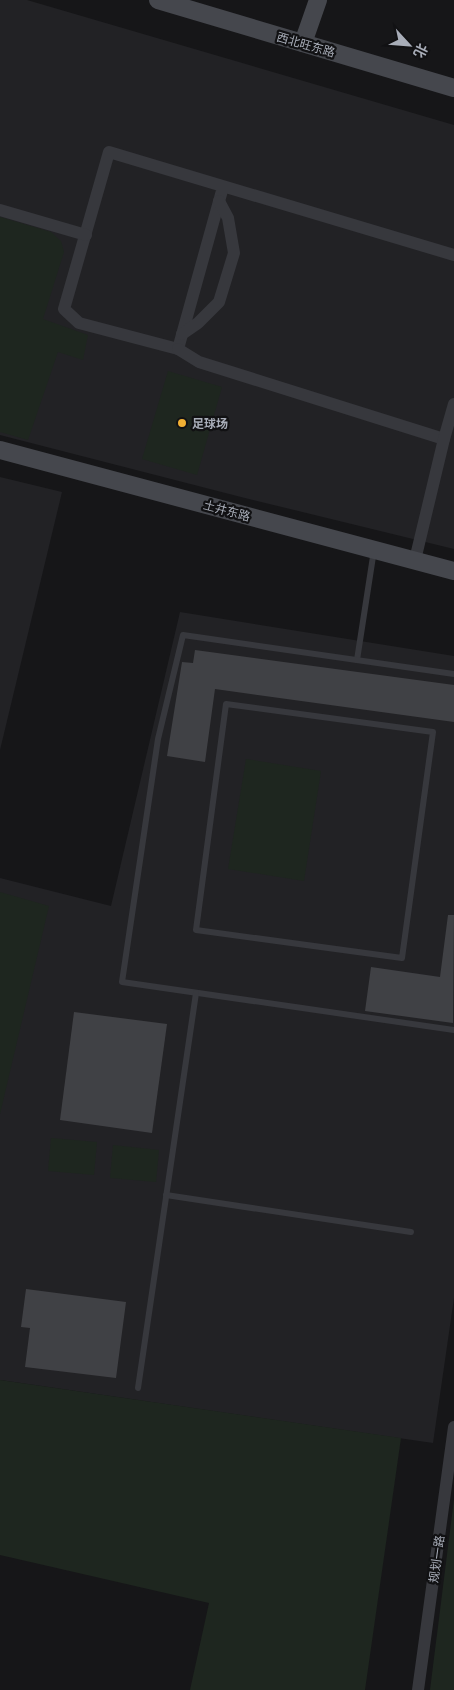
<svg xmlns="http://www.w3.org/2000/svg" width="454" height="1690" font-family="Barlow,'Noto Sans SC',sans-serif">
<style>
.built{fill:#222225}
.green{fill:#1e261f}
.building{fill:#404145}
.lines{fill:none;stroke-linecap:round;stroke-linejoin:round}
.lane{stroke:#37383d;stroke-width:6}
.street{stroke:#37383d;stroke-width:12}
.secondary{stroke:#45474d;stroke-width:18}
.poi-dot{fill:#f2b134;stroke:#111113;stroke-width:2}
.labels{text-anchor:middle;dominant-baseline:central;stroke-width:4.5;stroke-linejoin:round;paint-order:stroke}
.street-label{font-size:12px;fill:#a8adb8;stroke:#111113}
.poi-label{font-size:12px;font-weight:bold;fill:#a8adb8;stroke:#111113;text-anchor:start}
</style>
<rect width="100%" height="100%" fill="#161618"/>
<g class="built">
<path d="M0,0H27L454,125V549L241,497L0,435Z"/>
<path d="M0,477L62,492L0,750Z"/>
<path d="M180,612L454,656V1298L433,1443L0,1380V878L111,906Z"/>
</g>
<g class="green">
<path d="M0,217L51,232L61,241L64,252L43,319L88,335L83,360L58,352L28,440L0,432Z"/>
<path d="M168,371L222,387L197,475L142,459Z"/>
<path d="M246,759L321,771L304,881L228,869Z"/>
<path d="M0,892L49,906L0,1114Z"/>
<path d="M51,1138L97,1142L94,1175L48,1171Z"/>
<path d="M113,1145L159,1150L156,1182L110,1178Z"/>
<path d="M0,1380L401,1438L365,1690H190L209,1603L0,1555Z"/>
<path d="M454,1499V1690H430Z"/>
</g>
<g class="building">
<path d="M195,650L454,685V722L215,689L205,762L167,756L182,662L193,663Z"/>
<path d="M448,915H454L453,1023L365,1011L371,967L440,977Z"/>
<path d="M74,1012L167,1024L152,1133L60,1120Z"/>
<path d="M26,1289L126,1302L116,1378L25,1367L30,1328L21,1327Z"/>
</g>
<g class="lines">
<g class="lane">
<path d="M357,660L374,550"/>
<path d="M454,674L183,635L158,739L122,982L454,1030"/>
<path d="M226,704L433,732L402,958L196,930Z"/>
<path d="M166,1195L411,1232"/>
<path d="M138,1388L196,993"/>
</g>
<g class="street">
<path d="M223,187L178,349L79,323L64,309L109,152L454,255"/>
<path d="M0,210L86,235"/>
<path d="M182,334L198,323L219,302L234,253L228,218L219,201"/>
<path d="M178,349L199,362L444,439"/>
<path d="M415,560L444,439L454,404"/>
<path d="M418,1690L454,1427"/>
</g>
<g class="secondary">
<path d="M158,0L454,88"/>
<path d="M303,43L318,0"/>
<path d="M0,450L454,571"/>
</g>
</g>
<circle class="poi-dot" cx="182" cy="423" r="5"/>
<g class="labels">
<g class="street-label">
<text transform="translate(306 44) rotate(16)">西北旺东路</text>
<text transform="translate(227 510) rotate(15)">土井东路</text>
<text transform="translate(436 1559) rotate(-82)">规划一路</text>
</g>
<g class="poi-label">
<text x="192" y="423">足球场</text>
</g>
</g>
<g transform="translate(409 45) rotate(116)" stroke="#111113" stroke-width="4" paint-order="stroke">
<path d="M0-4L9 19L0 12L-9 19Z" fill="#a8adb8"/>
<text y="-8" font-size="14" font-weight="bold" text-anchor="middle" fill="#a8adb8">北</text>
</g>
</svg>
